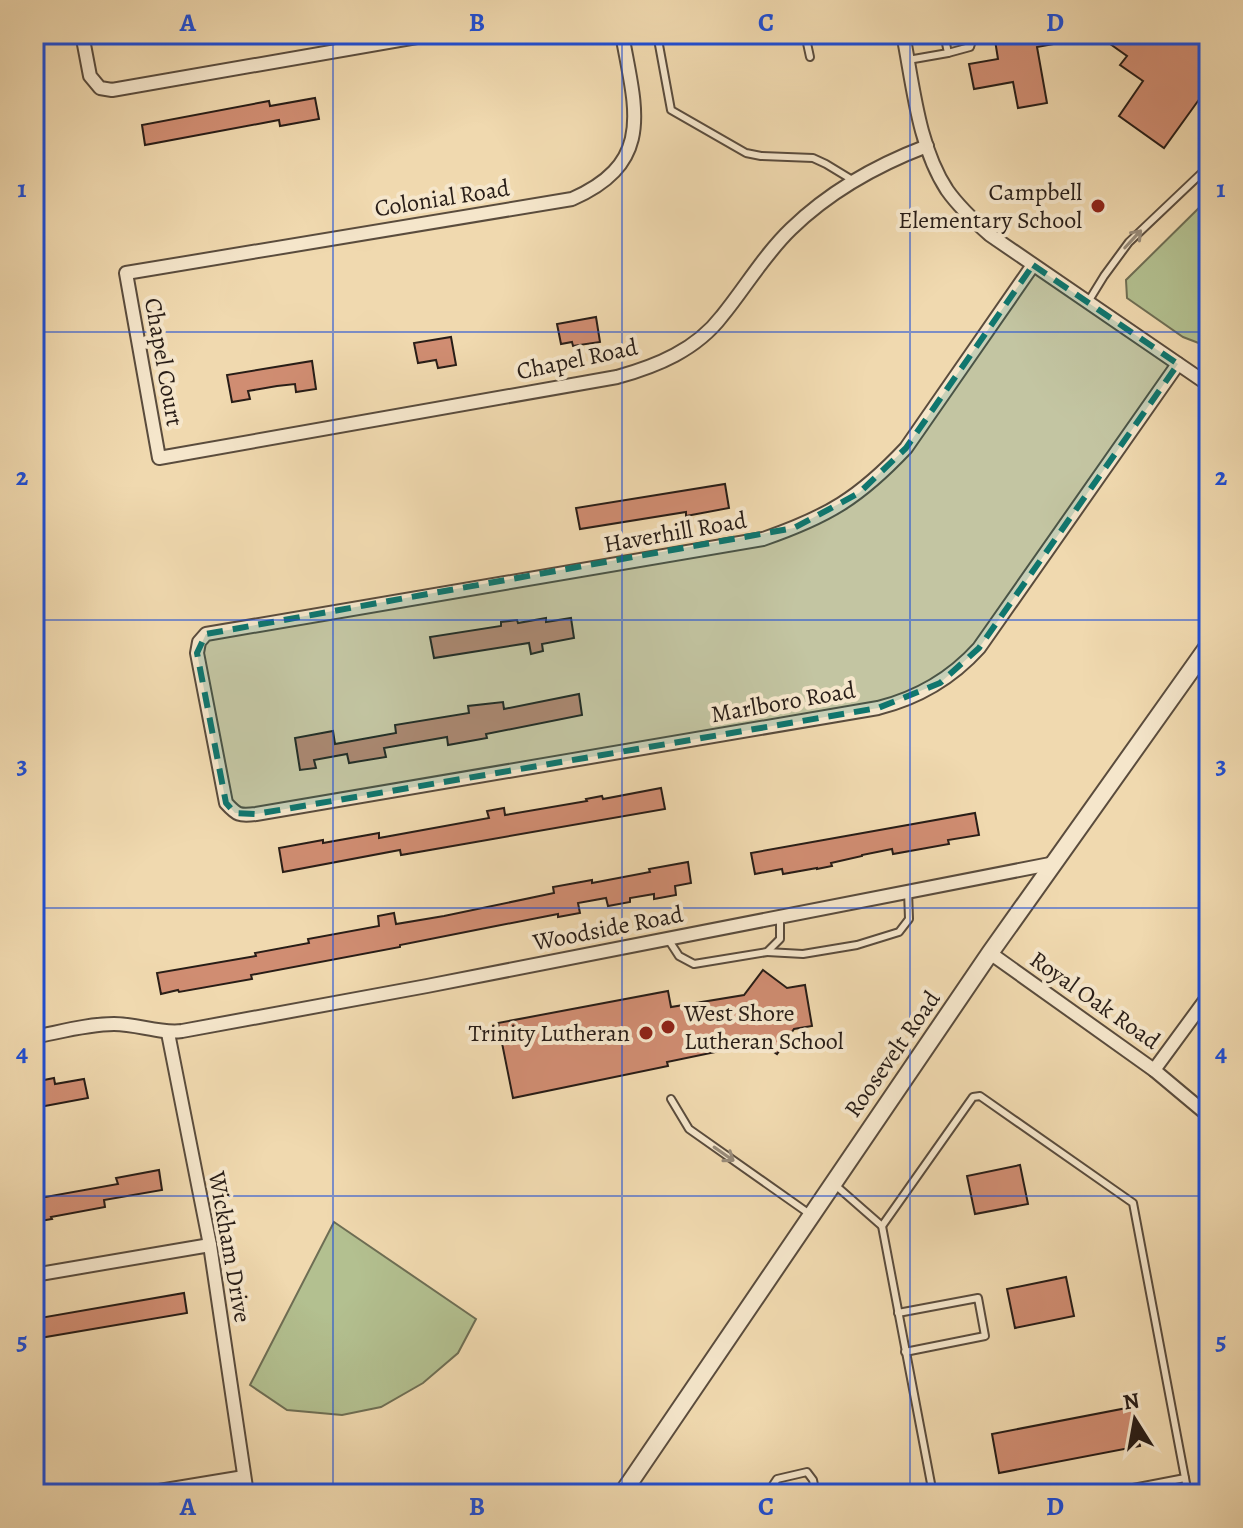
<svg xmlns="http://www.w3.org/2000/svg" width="1243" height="1528" font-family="Alegreya,serif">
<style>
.green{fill:#b3c090;stroke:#6e6e54;stroke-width:2}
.building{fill:#d08d72;stroke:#281d17;stroke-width:2}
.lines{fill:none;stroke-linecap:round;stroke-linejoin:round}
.service-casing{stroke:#5a4c3d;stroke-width:10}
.minor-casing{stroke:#5a4c3d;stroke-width:16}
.tertiary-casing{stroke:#5a4c3d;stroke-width:20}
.service{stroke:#f5e6cb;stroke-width:6}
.minor{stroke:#f5e6cb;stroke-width:12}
.tertiary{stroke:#f5e6cb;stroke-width:16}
.oneway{stroke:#998c7a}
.marked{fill:#0f766e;fill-opacity:0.2;stroke:#0f766e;stroke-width:6;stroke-dasharray:16 10;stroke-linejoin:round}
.grid{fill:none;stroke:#1d4ed8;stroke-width:2;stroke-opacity:0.55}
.poi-dot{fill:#8f2418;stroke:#f5e6cb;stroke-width:3}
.labels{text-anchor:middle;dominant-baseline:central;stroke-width:8;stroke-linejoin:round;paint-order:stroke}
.poi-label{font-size:24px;fill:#281d17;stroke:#f5e6cb;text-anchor:end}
.street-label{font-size:24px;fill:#281d17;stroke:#f5e6cb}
.neatline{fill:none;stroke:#1d4ed8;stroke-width:3}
.grid-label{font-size:26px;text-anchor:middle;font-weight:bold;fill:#1d4ed8}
</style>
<rect width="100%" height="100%" fill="#f0d9af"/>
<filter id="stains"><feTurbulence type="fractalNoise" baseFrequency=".0025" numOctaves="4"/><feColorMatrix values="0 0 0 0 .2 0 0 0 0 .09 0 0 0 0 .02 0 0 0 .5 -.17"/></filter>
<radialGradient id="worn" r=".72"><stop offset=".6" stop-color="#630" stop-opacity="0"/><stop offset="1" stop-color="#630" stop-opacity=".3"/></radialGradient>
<g class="green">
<path d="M1209,198V347L1183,337L1127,298L1126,280Z"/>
<path d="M334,1222L476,1319L458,1353L423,1383L381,1407L342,1415L287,1410L250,1385Z"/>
</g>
<g class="building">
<path d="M994,34H1075L1076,40L1037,47L1047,103L1018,108L1013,82L974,89L969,64L998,59Z"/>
<path d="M1096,34H1196L1209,43V98L1203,94L1164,148L1119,116L1143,81L1120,65L1127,56Z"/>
<path d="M315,98L319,119L280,126L279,120L145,145L142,125L269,101L270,106Z"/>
<path d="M596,317L600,342L573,346L572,342L561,344L557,324Z"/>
<path d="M451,337L456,365L438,368L436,360L418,363L414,343Z"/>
<path d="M312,361L316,389L296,392L295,384L277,386L248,391L250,399L232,402L227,375Z"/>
<path d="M725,484L729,508L686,516V512L580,529L576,508Z"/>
<path d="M546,618V622L571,618L574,638L542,644L543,651L531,654L529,643L434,658L430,637L501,626V622L517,620L518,623Z"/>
<path d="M579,694L582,715L486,734L487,738L448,745L447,737L384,748L386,757L349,763L347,754L314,760L316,768L300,770L295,738L333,731L335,744L396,733L395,725L469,713L468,706L503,702L504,709Z"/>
<path d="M661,788L665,809L401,855L400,850L283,872L279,848L323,840V843L379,833V838L489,818L487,811L504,808L505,815L587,801L586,799L602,796L603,799Z"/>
<path d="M975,813L979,835L948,840L949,844L893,854L892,849L862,855V856L831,863L832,866L817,869V868L783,874L782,869L755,874L751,853Z"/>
<path d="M688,862L691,883L675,886L676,895L654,899V894L630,898V902L608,906L606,898L578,903L580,913L558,917V914L496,926L400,945V947L251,975L252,979L179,992L178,990L161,994L157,973L256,956L255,953L309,943L308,939L379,926L378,916L394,913L396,924L444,916L554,893L553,887L592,880V883L650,872L649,869Z"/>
<path d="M763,970L787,988L805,985L812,1026L794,1029L777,1054L752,1037L729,1042L730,1049L667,1062L668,1066L513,1098L498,1023L668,991L671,1007L744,995Z"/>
<path d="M54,1078L55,1084L84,1079L88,1098L34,1108V1082Z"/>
<path d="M1020,1165L1028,1204L975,1214L967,1176Z"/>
<path d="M159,1170L162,1190L104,1200L105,1207L51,1217L52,1219L34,1222V1199L118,1184L116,1178Z"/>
<path d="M1066,1277L1074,1316L1015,1328L1007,1289Z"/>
<path d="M184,1293L187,1313L34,1339V1319Z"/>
<path d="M1132,1407L1140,1446L999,1473L992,1434Z"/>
</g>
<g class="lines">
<g class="service-casing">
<g id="service">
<path d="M657,34L671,110L746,153L761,156L813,158L826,164L854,181"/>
<path d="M805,34L810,57"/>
<path d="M948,53L970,47L974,34"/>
<path d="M908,60L948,53L944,34"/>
<path d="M1088,302L1104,276L1129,242L1209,166"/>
<path d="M668,939L679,956L694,964L767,952L780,939V917"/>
<path d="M767,952L803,954L857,945L899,932L909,919L908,891"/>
<path d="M671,1099L689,1129L811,1215"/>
<path d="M834,1184L882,1226L933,1494"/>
<path d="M882,1226L973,1097L980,1096L1133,1203L1185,1478L1102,1494"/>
<path d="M898,1313L978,1298L985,1336L905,1352"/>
<path d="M1185,1478L1188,1494"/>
<path d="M775,1494L773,1485L777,1479L807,1472L813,1480L816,1494"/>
</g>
</g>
<g class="minor-casing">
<g id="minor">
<path d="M82,34L90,76L100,88L112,90L434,34"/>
<path d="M622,34C635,108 656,162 572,199L126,273L159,458L617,377C657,366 696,350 722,316C745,288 764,255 791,229C829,192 877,165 927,146"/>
<path d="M903,34C913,84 918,146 947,190C959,207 974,221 990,235L1209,385"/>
<path d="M1033,265L906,448C859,498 827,517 763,539L206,634L199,642L197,653L226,803C237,815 239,816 256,814L878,708C918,698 951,679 979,648L1178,364"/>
<path d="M990,953L1154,1070L1209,1116"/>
<path d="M168,1033L210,1245L247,1494"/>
<path d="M34,1037C60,1032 88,1024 114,1024C138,1024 160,1034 182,1031L427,986L1055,863"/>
<path d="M1154,1070L1209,995"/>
<path d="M34,1275L210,1245"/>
<path d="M141,1494L244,1477"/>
</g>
</g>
<g class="tertiary-casing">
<path id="tertiary" d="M622,1494L990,953L1209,645"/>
</g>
<use href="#service" class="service"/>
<use href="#minor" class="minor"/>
<use href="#tertiary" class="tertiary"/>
</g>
<defs><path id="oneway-shaft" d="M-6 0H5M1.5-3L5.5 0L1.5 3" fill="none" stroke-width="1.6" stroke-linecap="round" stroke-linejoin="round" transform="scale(2)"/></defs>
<g class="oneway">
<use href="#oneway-shaft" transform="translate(1133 239) rotate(-47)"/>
<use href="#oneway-shaft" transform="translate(724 1154) rotate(35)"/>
</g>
<path class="marked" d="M1033,265L1178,364L979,648L940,683L878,708L256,814L235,813L226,803L197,653L206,634L794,528L859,493L906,448Z"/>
<path class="grid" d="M333,34V1494M622,34V1494M910,34V1494M34,332H1209M34,620H1209M34,908H1209M34,1196H1209"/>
<g class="poi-dot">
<circle cx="1098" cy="206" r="8"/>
<circle cx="668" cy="1027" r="8"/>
<circle cx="646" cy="1033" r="8"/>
</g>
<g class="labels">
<g class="poi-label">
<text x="1082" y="192">Campbell<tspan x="1082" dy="28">Elementary School</tspan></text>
<text x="684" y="1013" text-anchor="start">West Shore<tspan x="684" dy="28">Lutheran School</tspan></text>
<text x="630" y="1033">Trinity Lutheran</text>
</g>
<g class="street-label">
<text transform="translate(442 198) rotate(-9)">Colonial Road</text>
<text transform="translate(577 359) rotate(-12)">Chapel Road</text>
<text transform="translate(164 362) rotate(80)">Chapel Court</text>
<text transform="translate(675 532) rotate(-10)">Haverhill Road</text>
<text transform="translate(783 702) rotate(-10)">Marlboro Road</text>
<text transform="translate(608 928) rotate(-11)">Woodside Road</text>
<text transform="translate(1095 1000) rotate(35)">Royal Oak Road</text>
<text transform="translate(892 1054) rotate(-55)">Roosevelt Road</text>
<text transform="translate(230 1247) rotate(80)">Wickham Drive</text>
</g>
</g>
<rect width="1243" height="1528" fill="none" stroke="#f0d9af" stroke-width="88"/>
<g transform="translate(1135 1420) rotate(349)" stroke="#f5e6cb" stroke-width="6" paint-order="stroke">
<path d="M0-6L14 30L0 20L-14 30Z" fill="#281d17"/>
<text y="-12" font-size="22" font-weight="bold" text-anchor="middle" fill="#281d17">N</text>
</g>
<rect x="44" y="44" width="1155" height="1440" class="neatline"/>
<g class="grid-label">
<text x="188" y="31">A</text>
<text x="477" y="31">B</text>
<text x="766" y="31">C</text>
<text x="1055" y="31">D</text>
<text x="22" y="197">1</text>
<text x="1221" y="197">1</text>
<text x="22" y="485">2</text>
<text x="1221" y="485">2</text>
<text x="22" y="773">3</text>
<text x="1221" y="773">3</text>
<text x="22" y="1061">4</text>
<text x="1221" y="1061">4</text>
<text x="22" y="1349">5</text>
<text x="1221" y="1349">5</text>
<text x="188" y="1515">A</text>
<text x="477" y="1515">B</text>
<text x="766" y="1515">C</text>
<text x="1055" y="1515">D</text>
</g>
<rect width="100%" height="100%" filter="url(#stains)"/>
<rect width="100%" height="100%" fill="url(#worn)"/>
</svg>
